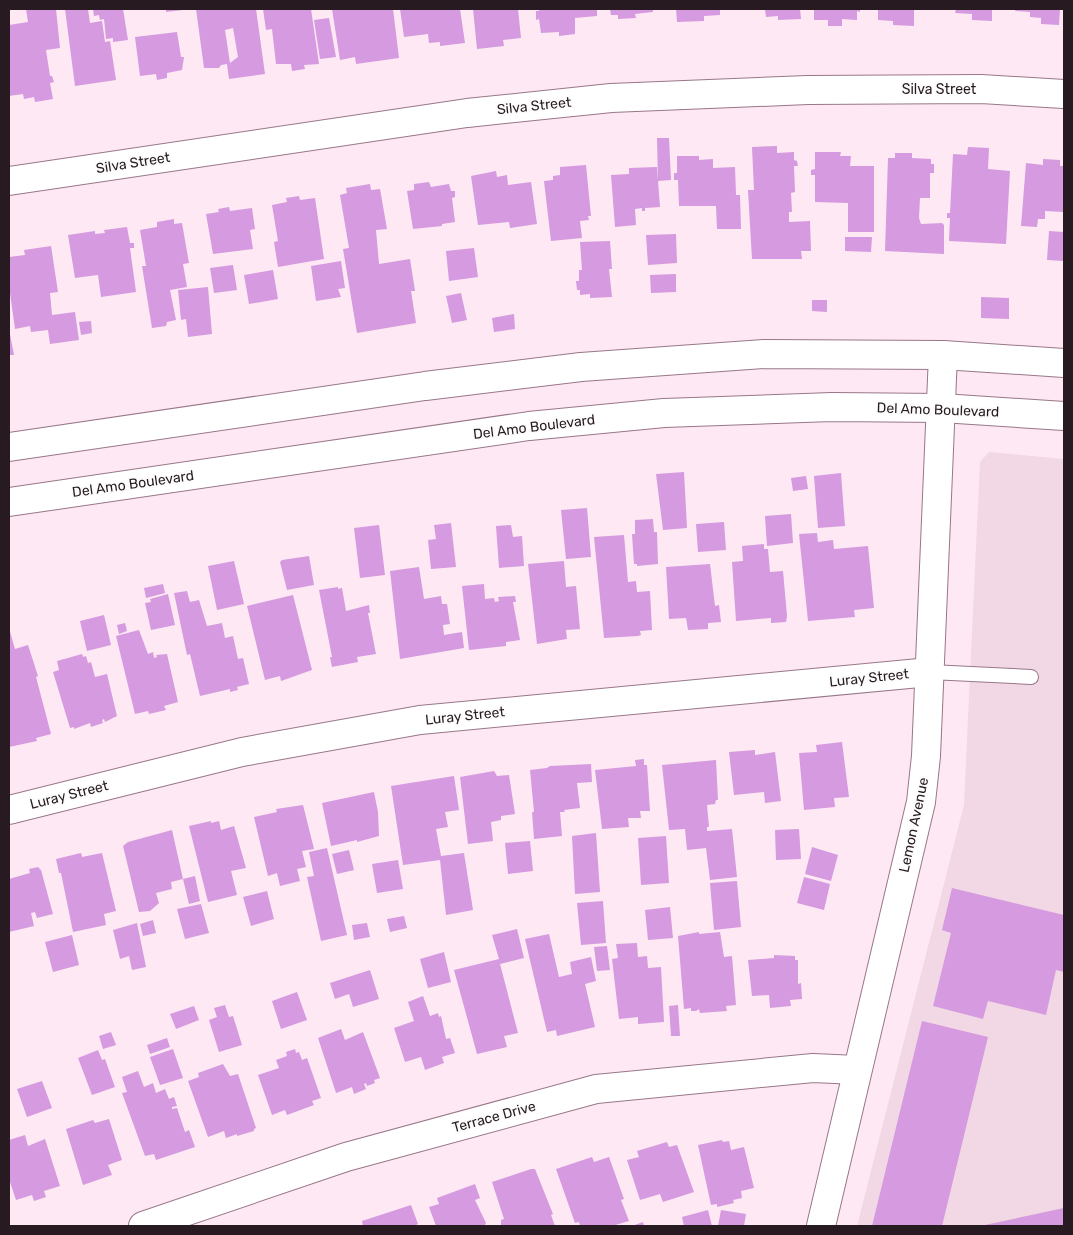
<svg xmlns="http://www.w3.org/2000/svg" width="1073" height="1235" font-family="Rubik,sans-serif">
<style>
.built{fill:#f2d7e5}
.building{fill:#d59adf;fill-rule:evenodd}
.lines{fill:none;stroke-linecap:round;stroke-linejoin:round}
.lane-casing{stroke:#987789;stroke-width:16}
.street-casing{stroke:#987789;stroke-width:30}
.primary-casing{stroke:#987789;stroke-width:30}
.lane{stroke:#fff;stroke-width:14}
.street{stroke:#fff;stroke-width:28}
.primary{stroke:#fff;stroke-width:28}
.labels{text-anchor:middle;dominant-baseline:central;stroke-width:4;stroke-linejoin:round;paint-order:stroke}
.street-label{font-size:14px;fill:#271a21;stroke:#fcfcfc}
</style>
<rect width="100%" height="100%" fill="#fee8f3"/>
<path class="built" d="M989,452L1064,459V1226H857L964,805L980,462Z"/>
<g class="building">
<path d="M26,9H56L60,48L46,50L50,76H52L54,82L50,83L53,99L35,102L34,97L24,99L23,94L9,96V25L28,22Z"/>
<path d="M65,9H88L90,23L102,21L105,42L110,41L116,80L75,86Z"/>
<path d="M93,9H123L128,40L113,42V38L106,39L104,19L100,20L99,15L94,16Z"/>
<path d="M166,9H183V10L166,12Z"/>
<path d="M196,9H256L265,74L229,79L227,64L221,65L219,68H204ZM233,28L238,57L230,63L225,30Z"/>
<path d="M263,9H311L319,64L304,65L305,69L292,71L291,64H276L272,29L266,30Z"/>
<path d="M332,9H393L399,58L356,64L355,57L340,60Z"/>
<path d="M400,9H460L465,43L440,46V42L429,43L428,34L404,37Z"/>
<path d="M473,9H518L521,38L503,40L504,46L477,49Z"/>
<path d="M539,9H597V16L575,18V34L559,36V32L541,33L539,19L536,20V11H539Z"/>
<path d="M610,9H653V12L635,14L636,18L618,19V15H611Z"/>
<path d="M676,9H720V15L704,16V21L677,22Z"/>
<path d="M765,9H800L801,19L778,20V16L766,17Z"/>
<path d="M814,9H860V12L857,11V20L842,19V26H828V20H814Z"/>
<path d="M878,9H914V26L893,25V21L878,20Z"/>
<path d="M956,9H992V21L972,20V14L955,13Z"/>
<path d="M1016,9H1060L1059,25L1041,24V18L1030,17V12L1015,11Z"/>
<path d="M329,18L336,57L320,59L314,20Z"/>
<path d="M177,32L181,57H184L182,70L167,73V78L157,80L156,74L140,76L135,37Z"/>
<path d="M657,138H669L671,180L658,181Z"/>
<path d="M777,146V153L794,152V160L797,161L798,166H794L795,192L791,193L792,212H789V222L810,221L811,251H801L802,259H752L748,190H754L752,147Z"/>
<path d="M968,147L989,148L988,169L1010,171L1006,244L949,241L950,218H947V213H950L953,154L967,155Z"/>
<path d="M815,152H841L840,156H851L850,166H874V232H848V203L815,202V175H811V170L815,169Z"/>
<path d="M895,153H912V158L931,159V164H934V173H930V198H920L919,218L921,224L942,223L944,225V254L885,251L888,158H895Z"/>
<path d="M677,156H699V160L713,159V168L735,167L736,195H740L741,229H717L716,206H679L678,180H674V173H677Z"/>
<path d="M1043,159L1060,160V166H1064V212L1045,211V219H1038L1037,227L1021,226L1026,163L1043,165Z"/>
<path d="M586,165L591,216H588L589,220L580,221L582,238L551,241L544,181L553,180V176L560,175V167Z"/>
<path d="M657,167L660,207L645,208V211H642V208L635,209L636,225L615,227L611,175L629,174V168Z"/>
<path d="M496,171L497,177L507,175L508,185L531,182L537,224L510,228L509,222L478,225L471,176Z"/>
<path d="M429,182L431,187L449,184L451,191H455V197L452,198L455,222L442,224V226L413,229L407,191L414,190V184Z"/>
<path d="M370,184L371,190L380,189L387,229L376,230L379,264L410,259L415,291H411L416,323L357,333L343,249L349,248L340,195L347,193L346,188Z"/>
<path d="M299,196L300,200L315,198L324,259L278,267L274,242L278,241L272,205L287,202L286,198Z"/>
<path d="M229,207L230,211L252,208L255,229L250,230L253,249L213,254L206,214L219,212L218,209Z"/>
<path d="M174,219V224L182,223L189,263L183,264L187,287L170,290L176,320L167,322L166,326L152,328L142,266H146L140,230L157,227V222Z"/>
<path d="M127,227L130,243H134V248H130L136,292L101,297L98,275L75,278L68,235L95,231V234L105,233L104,230Z"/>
<path d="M1049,231L1064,232V261L1047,260Z"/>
<path d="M676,234L677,263L648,265L646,235Z"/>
<path d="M845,237H872L871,252L845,251Z"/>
<path d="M610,241L612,269H609L612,297L590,298V294L580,295V290H577L576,281H579V270H582L580,242Z"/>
<path d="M51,246L58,292L50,293L52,315L75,312L79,340L50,344L48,330L31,332L30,326L15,329L10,293L9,257L25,255L24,250Z"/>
<path d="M474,248L478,277L449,281L446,251Z"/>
<path d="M341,261L345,288L338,289L341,297L316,301L311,266Z"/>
<path d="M233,265L237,290L214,293L210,268Z"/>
<path d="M273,270L278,299L249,304L244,275Z"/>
<path d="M676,274V292L651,293L650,275Z"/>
<path d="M208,287L212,334L188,337L186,319L181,320L178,290Z"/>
<path d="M461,293L467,320L452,323L446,296Z"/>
<path d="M981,297L1009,298V319L981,318Z"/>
<path d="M812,300H827V312L812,311Z"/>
<path d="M514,314L515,329L494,332L492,318Z"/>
<path d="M91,321L92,333L81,335L79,322Z"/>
<path d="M9,329L14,355H9Z"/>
<path d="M684,472L687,528L663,530L656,474Z"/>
<path d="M841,473L845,526L818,528L814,476Z"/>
<path d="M806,476L808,489L793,491L791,478Z"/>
<path d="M587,508L591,557L566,559L561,510Z"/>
<path d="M791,514L793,543L767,546L765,516Z"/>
<path d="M653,519L654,532H657L658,564L637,566V564H634L632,534H635V520Z"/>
<path d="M724,522L726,550L698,552L696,524Z"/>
<path d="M451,523L456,567L431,569L428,540L436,539L434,525Z"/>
<path d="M379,525L385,575L360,578L354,528Z"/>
<path d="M511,525L513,537L522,536L524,566L499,568L496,526Z"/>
<path d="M817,533L818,542L833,540L834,549L868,546L874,608L854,610L855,617L808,621L799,534Z"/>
<path d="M624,535L628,582L636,581L637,592L650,591L652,630L640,631L641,635L638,636L604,638L594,537Z"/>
<path d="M764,544V549H768L770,572L783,571L787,616L786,622L771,623V618L736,621L732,562L743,561L742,546Z"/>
<path d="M309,556L314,585L287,590L280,562L282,560Z"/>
<path d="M234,561L244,604L217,610L208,566Z"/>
<path d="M564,561L566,587L576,586L580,629L566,630L567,639L537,644L528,564Z"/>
<path d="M710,564L715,606L719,605L721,622L708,623V629L688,630L686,618L669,619L666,567Z"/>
<path d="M419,567L424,599L441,596L442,604H447L450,624L443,625L444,635L462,632L464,648L400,659L390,571Z"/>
<path d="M163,584L165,593L146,598L144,588Z"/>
<path d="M484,584L485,599L494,598L495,602L499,601L498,597L515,596L516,602H513L520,640L506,642V646L469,650L462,586Z"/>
<path d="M338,587V589L342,588L346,611L369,605L370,613H368L376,654L357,657L358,662L332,667L330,657H332L319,590Z"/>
<path d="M187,591L190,602L199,600L207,626L222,623L225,638L233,636L238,659L243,658L249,684L237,687L238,690L230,692V689L200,696L190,654L187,655L174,593Z"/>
<path d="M168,594L175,625L151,630L145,603L151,602L150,599Z"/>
<path d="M293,595L312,670L281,681L280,676L265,680L247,606Z"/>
<path d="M104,615L111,645L87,651L80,621Z"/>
<path d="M125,623L127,631L119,634L117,625Z"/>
<path d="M9,628L15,649L28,645L38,676L36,677L51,734L36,738L37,741L9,747Z"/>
<path d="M139,630L148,654L153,652L154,658L157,657L156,655L167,654L178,702L164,706L166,710L149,714L148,711L135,714L116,636Z"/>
<path d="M82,654L83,657L86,656L88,663L91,662L95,677L107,674L117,716L105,722L104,719L102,720L103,723L91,727L90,723L74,729V727L70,728L53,672L59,670L57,661Z"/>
<path d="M842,742L849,797L834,798L835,807L804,810L799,753L817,752L816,745Z"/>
<path d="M755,750V755L775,752L781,801L765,803L764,792L734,795L729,752Z"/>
<path d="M644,759V765H647L650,811H640L641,818H628L629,827L602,829L595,770L636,766L635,760Z"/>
<path d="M716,760L718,800H716L715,804L707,805L709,827H707V831L732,829L737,877L710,880L706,848L687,850L685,829L669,830L662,765Z"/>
<path d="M591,764L592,782L577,783L580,808L564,810L565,812H560L562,836L534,839L532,812H534L530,770L547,768L550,766Z"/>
<path d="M494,771L497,776L509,775L515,814L501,816V820L491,822L493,841L468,844L460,777Z"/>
<path d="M454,776L459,810L445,812L448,827L436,829L441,856L464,853L473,910L446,915L440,860L403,865L391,786Z"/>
<path d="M374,792L378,812L379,836L357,842V840L331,846L322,803Z"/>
<path d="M303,805L314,849L302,851L306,867L297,869L300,881L280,886L277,873L268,876L254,817L277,812L276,809Z"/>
<path d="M211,821V823L219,821L221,830L234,826L246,868L231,871L237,895L208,902L189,826Z"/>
<path d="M799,829L801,859L776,860L775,830Z"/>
<path d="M172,830L183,879L171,882L172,889L156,893L159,903L150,911L139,912L123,846L128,842Z"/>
<path d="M596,833L600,892L575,894L572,836Z"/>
<path d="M666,836L669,883L641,885L638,838Z"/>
<path d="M530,841L533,871L508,874L505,843Z"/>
<path d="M812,847L838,855L831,881L805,874Z"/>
<path d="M327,848L347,935L321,941L307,877L314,876L309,852Z"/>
<path d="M349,850L354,870L337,874L332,854Z"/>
<path d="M81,853L82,857L102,853L116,911L104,914L106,925L73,932L61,873H59L56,859Z"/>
<path d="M398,860L403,889L377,893L372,864Z"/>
<path d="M38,867L41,870L53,914L37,918L35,912L31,913L34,926L9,932V879L30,873L29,869Z"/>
<path d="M195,876L200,901L189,904L183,879Z"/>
<path d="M804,877L830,884L824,910L797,903Z"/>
<path d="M737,881L741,927L714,930L710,883Z"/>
<path d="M952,888L1064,915V972L1056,970L1046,1015L988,1001L983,1019L933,1006L951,933L942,930Z"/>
<path d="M267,891L274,919L251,926L243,897Z"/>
<path d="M603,901L606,943L581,945L577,903Z"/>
<path d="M201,904L209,933L185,939L177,909Z"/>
<path d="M670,907L673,938L648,940L645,910Z"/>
<path d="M404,916L407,928L390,932L387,919Z"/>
<path d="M153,920L156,933L143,936L140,924Z"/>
<path d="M137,923L146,967L132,970L129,956L120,959L113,930Z"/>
<path d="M367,923L370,937L354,940L352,925Z"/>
<path d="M517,929L524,958L500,964L518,1033L504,1036L507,1047L477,1054L454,970L499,959L492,935Z"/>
<path d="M699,932V934L720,932L724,957L732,956L736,1005L726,1006L727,1011L700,1013L699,1009L696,1011H691V1008L684,1009L678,936Z"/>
<path d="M549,934L559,977L572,974L570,962L591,957L596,981L585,984L595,1027L557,1036L556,1030L547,1032L525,939Z"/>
<path d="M72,935L79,965L53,972L45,942Z"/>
<path d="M637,943L638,957L647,956L648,968L661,967L664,1022L638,1024V1017L619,1019L612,959L618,958L616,944Z"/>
<path d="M607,946L610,970L597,971L594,947Z"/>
<path d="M444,952L451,982L428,988L420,959Z"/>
<path d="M774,955L795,956V960H798V984L801,983L802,999L790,1000L791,1006L770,1008L769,995L752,996L748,960L774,958Z"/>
<path d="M370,970L379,999L353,1007L349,994L335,999L330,983Z"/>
<path d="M297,992L307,1020L281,1029L272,1001Z"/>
<path d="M423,996L430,1016L438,1013L439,1017L441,1016L446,1039L450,1038L455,1053L442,1057L444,1063L425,1070L421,1057L405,1062L394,1028L414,1021L408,1002Z"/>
<path d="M225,1005L229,1017L233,1016L242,1045L219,1052L209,1020L217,1017L214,1008Z"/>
<path d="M678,1005L680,1036H671L669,1006Z"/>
<path d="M194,1006L199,1020L176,1029L170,1014Z"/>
<path d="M922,1021L988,1037L942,1226H872Z"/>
<path d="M341,1029L345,1040L363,1032L380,1078L374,1080L375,1083L367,1086L366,1083L364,1084L366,1089L354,1094L352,1087L336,1093L318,1038Z"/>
<path d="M111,1032L116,1045L103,1049L99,1036Z"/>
<path d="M167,1038L170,1047L150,1054L147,1045Z"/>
<path d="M173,1049L183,1078L160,1085L150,1057Z"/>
<path d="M295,1049L296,1053L299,1052L302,1060L307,1058L321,1098L312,1101L314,1105L287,1115L285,1110L272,1115L258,1075L279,1068L276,1060L287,1056L286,1052Z"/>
<path d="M98,1050L102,1060L105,1059L115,1087L92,1095L78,1058Z"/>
<path d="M223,1064L230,1076L238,1074L256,1128L254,1129V1131L237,1136V1134L226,1138L224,1131L208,1137L188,1081L199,1077L198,1073Z"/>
<path d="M138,1071L144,1087L153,1083L156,1093L165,1089L169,1099L174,1097L177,1106L172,1107V1109L177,1108L185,1132L189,1130L195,1147L156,1160L154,1154L145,1156L122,1093L127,1092L122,1077Z"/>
<path d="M42,1081L52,1108L27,1117L17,1089Z"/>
<path d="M109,1119L122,1160L108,1165L112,1175L83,1185L66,1129L93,1120L95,1123Z"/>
<path d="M25,1135L28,1146L45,1139L60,1186L44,1191L46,1197L34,1201L32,1195L16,1200L9,1179V1140Z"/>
<path d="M722,1140L723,1142L729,1141L731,1150L744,1147L754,1188L741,1191L742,1198L733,1200L734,1203L717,1207V1204L711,1205L698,1145Z"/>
<path d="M667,1142L669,1147L677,1145L694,1192L663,1202L660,1194L640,1200L627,1160L639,1157L637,1151Z"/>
<path d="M592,1157L594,1162L609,1157L624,1199L621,1200L629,1221L612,1226H580L579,1222L575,1223L556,1169Z"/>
<path d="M531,1169H535L553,1214L551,1215L555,1226H501V1220L504,1219L492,1182Z"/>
<path d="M475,1184L480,1198L475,1200L486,1223L484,1226H436L429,1207L439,1204L437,1198Z"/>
<path d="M411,1205L418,1224L414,1226H363L362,1221Z"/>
<path d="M1064,1208V1226H985V1225Z"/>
<path d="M708,1210L712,1226H684L682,1217Z"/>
<path d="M721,1210L746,1214L744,1226H718Z"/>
<path d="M643,1222L644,1226H632Z"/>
</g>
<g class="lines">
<g class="lane-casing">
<path id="lane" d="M930,672L1031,677"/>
</g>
<g class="street-casing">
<g id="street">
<path d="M9,181L467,113L611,98L808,90L981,89L1064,94"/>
<path d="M9,810L242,752L420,720L930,672"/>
<path d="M143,1226L346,1157L596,1089L813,1068L857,1070"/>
<path d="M821,1226L921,802L926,756L943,355"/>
</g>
</g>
<g class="primary-casing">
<g id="primary">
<path d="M9,447L425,386L581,367L764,354L943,355L1064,363"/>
<path d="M9,502L529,426L664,413L832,407L942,408L1064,416"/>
</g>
</g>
<use href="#lane" class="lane"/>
<use href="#street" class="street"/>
<use href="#primary" class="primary"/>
</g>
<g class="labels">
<g class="street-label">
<text x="939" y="89">Silva Street</text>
<text transform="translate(534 106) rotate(-6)">Silva Street</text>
<text transform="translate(133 163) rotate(-9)">Silva Street</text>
<text transform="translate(938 410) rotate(2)">Del Amo Boulevard</text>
<text transform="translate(534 427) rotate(-7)">Del Amo Boulevard</text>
<text transform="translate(133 484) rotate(-8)">Del Amo Boulevard</text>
<text transform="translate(869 678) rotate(-6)">Luray Street</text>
<text transform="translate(465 716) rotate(-6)">Luray Street</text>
<text transform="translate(69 795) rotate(-14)">Luray Street</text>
<text transform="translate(914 825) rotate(-78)">Lemon Avenue</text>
<text transform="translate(494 1117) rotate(-15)">Terrace Drive</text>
</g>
</g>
<rect width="1073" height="1235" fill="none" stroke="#271a21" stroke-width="20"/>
</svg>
